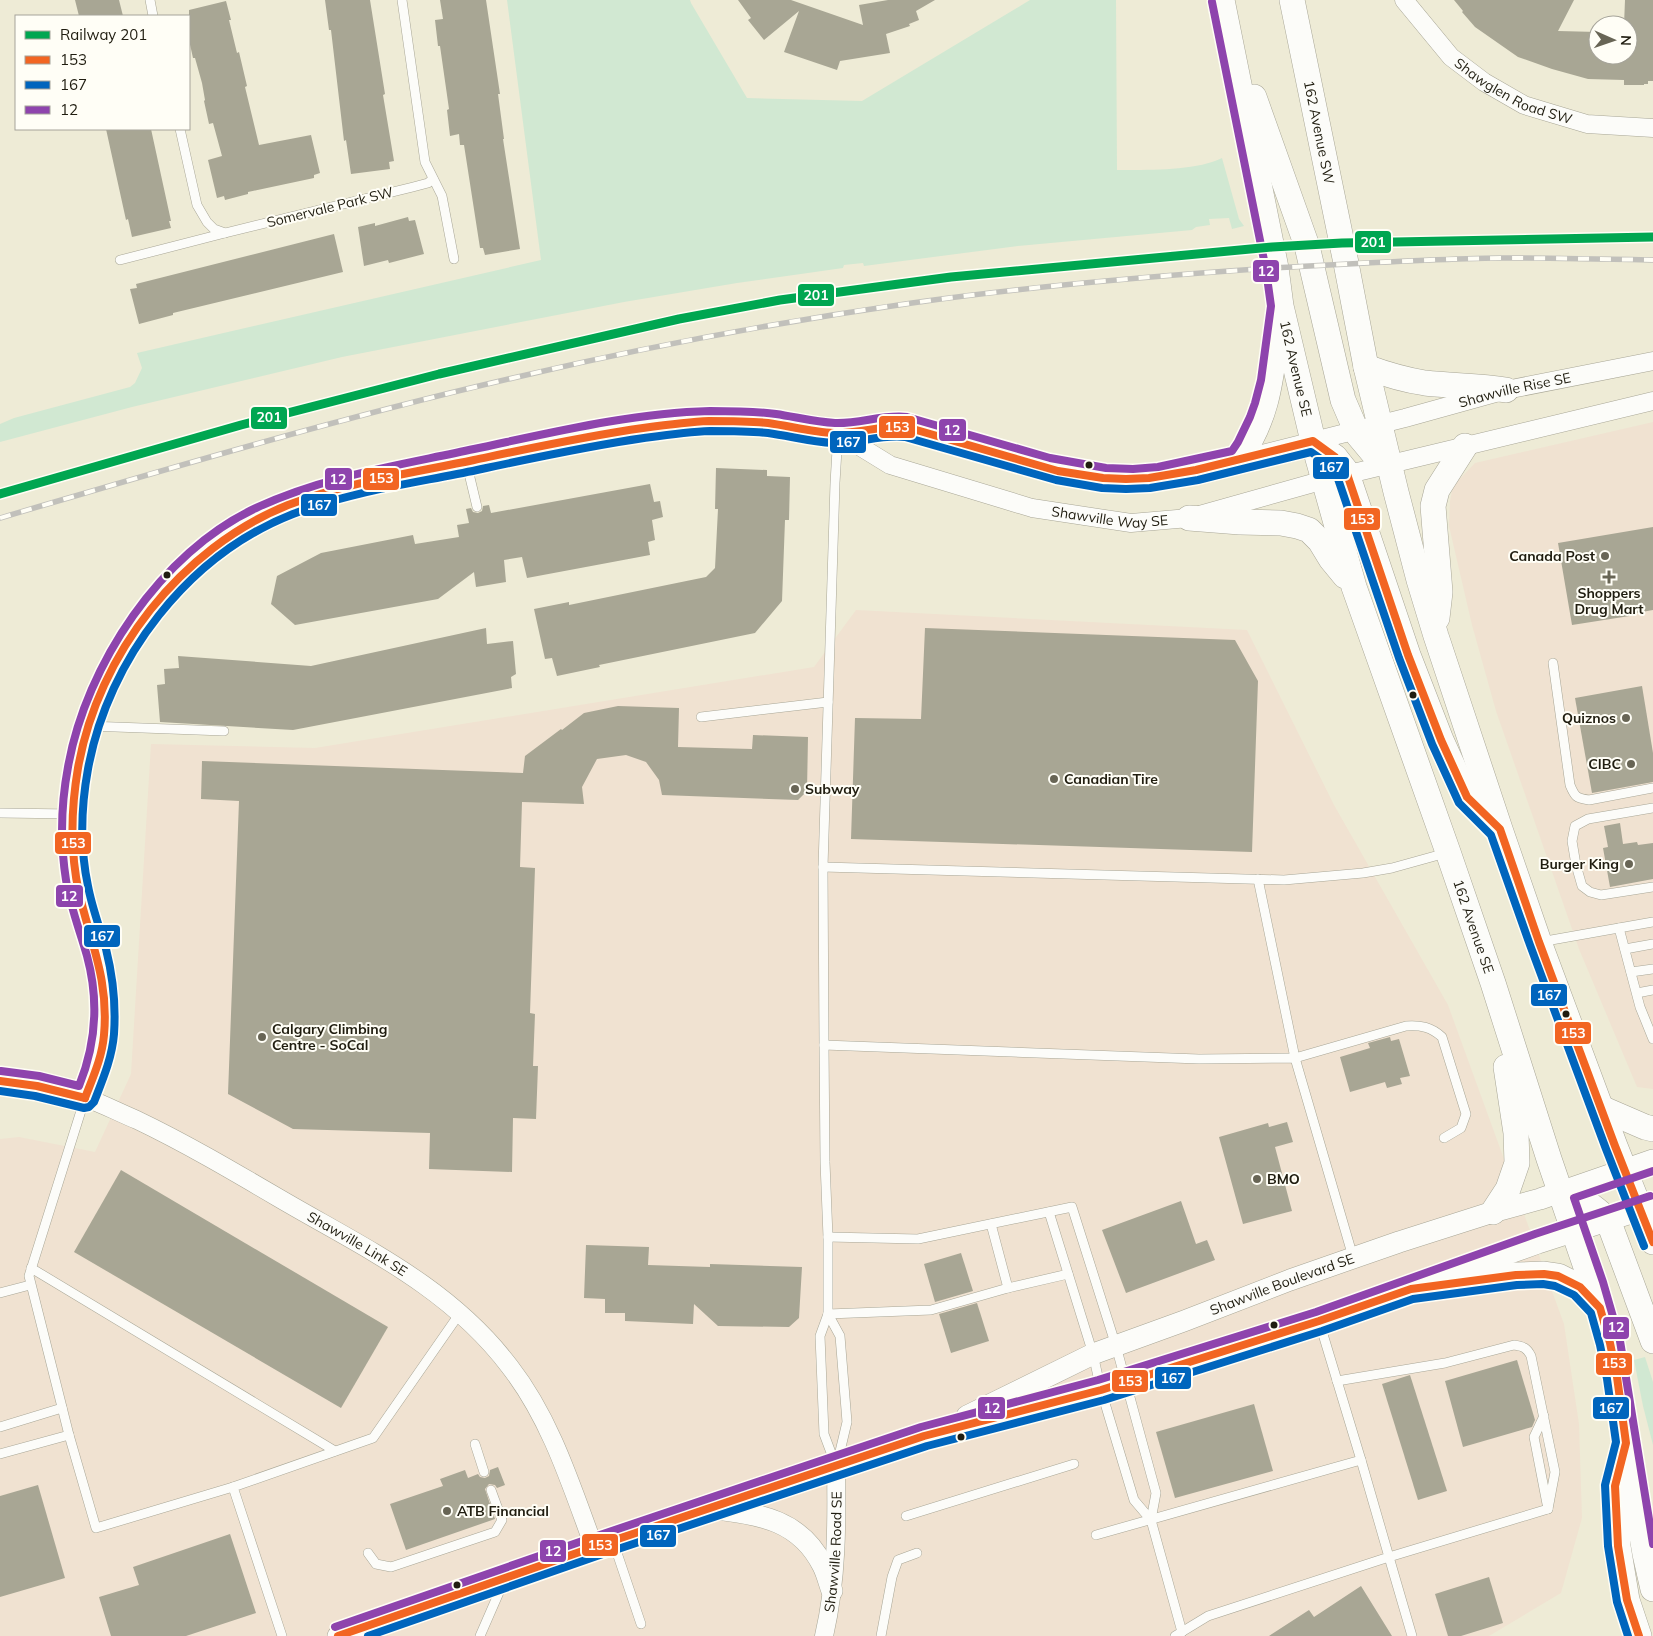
<svg xmlns="http://www.w3.org/2000/svg" width="1653" height="1636" font-family="Mulish,sans-serif">
<style>
.commercial{fill:#f0e2d1}
.green{fill:#d1e8d2}
.building{fill:#a8a694}
.lines{fill:none;stroke-linecap:round;stroke-linejoin:round}
.service-casing{stroke:#a8a696;stroke-width:10}
.minor-casing{stroke:#a8a696;stroke-width:19}
.tertiary-casing{stroke:#a8a696;stroke-width:22}
.secondary-casing{stroke:#a8a696;stroke-width:26}
.service{stroke:#fcfcf9;stroke-width:9}
.minor{stroke:#fcfcf9;stroke-width:18}
.tertiary{stroke:#fcfcf9;stroke-width:21}
.secondary{stroke:#fcfcf9;stroke-width:25}
.rail-casing{stroke:#c1c0bb;stroke-width:5.5}
.rail{stroke:#fffef6;stroke-width:4;stroke-dasharray:11;stroke-linecap:butt}
.bus-1-casing{stroke:#fffef6;stroke-width:11}
.bus-2-casing{stroke:#fffef6;stroke-width:11}
.bus-3-casing{stroke:#fffef6;stroke-width:11}
.bus-1{stroke:#f26522;stroke-width:8}
.bus-2{stroke:#0065bd;stroke-width:8}
.bus-3{stroke:#8e44ad;stroke-width:8}
.rail-1-casing{stroke:#fffef6;stroke-width:12}
.rail-1{stroke:#00a651;stroke-width:9}
.bus-dot{fill:#201d10;stroke:#fffef6;stroke-width:2}
.poi-dot{fill:#686555;stroke:#fffef6;stroke-width:2}
.labels{text-anchor:middle;dominant-baseline:central;stroke-width:4;stroke-linejoin:round;paint-order:stroke}
.street-label{font-size:14px;fill:#201d10;stroke:#fffef6}
.poi-label{font-size:14px;font-weight:bold;fill:#201d10;stroke:#fffef6;text-anchor:start}
.line-badge{stroke:#fffef6;stroke-width:2}
.badge-label{font-size:14px;text-anchor:middle;font-weight:bold;fill:#fff}
</style>
<rect width="100%" height="100%" fill="#eeebd6"/>
<g class="commercial">
<path d="M1653,422V1089L1637,1087L1579,949L1496,711L1472,625L1449,526L1450,501L1453,486L1475,463Z"/>
<path d="M856,610L1247,630L1334,805L1448,1005L1564,1324L1579,1424L1582,1518L1561,1593L1489,1636H0V1139L19,1137L95,1152L131,1074L151,744L315,748L814,667Z"/>
</g>
<g class="green">
<path d="M507,0H690L691,3L747,98L862,101L1030,0H1116L1117,170C1147,170 1196,171 1222,158L1239,219L1244,226L1232,229L1229,218L1209,219L1210,225L1196,227L1192,230L1018,246L864,266L863,263L844,265L843,268L737,283L624,302L342,357L132,407L0,442V424L14,418L130,387L135,383L142,368L137,353L541,260Z"/>
<path d="M1645,1357L1653,1382V1445L1643,1406L1634,1360Z"/>
</g>
<g class="building">
<path d="M75,0H119L123,16H79Z"/>
<path d="M325,0H370L385,94L383,95L394,161L389,162L390,169L351,174L346,140L344,141L331,30H329Z"/>
<path d="M440,0H486L500,94H498L504,139H503L520,249L485,255L483,248H480L464,145H460L459,134L450,136L447,110L449,109L440,46H438L435,20L443,19Z"/>
<path d="M738,0H791L863,25L859,5L888,0H935L916,11L919,20L909,24L910,26L886,34L890,53L840,61L837,70L784,52L799,11L764,40L748,20L751,18Z"/>
<path d="M1454,0H1574L1558,31L1598,32V55H1628V25H1624L1625,0H1653V81H1648V84H1644V85H1624V80L1588,79L1552,69L1518,57L1475,27L1462,12L1463,11Z"/>
<path d="M226,1L231,20H229L237,53L239,52L247,86L245,87L259,145L311,135L320,173L314,175V178L248,192V194L225,200L224,196L217,198L208,160L222,156L213,123L209,124L204,101L205,100L202,83L195,58H193L189,40V10Z"/>
<path d="M106,129H151L171,221H169L171,228L132,237L128,219L126,220Z"/>
<path d="M408,217L409,221L415,220L424,254L389,263L388,260L364,266L358,227L375,223V226Z"/>
<path d="M334,234L343,272L173,313V315L139,324L130,289L137,288L136,284Z"/>
<path d="M716,468L767,470V476L790,477L789,520H785L782,601L755,633L599,665L600,667L557,676L552,658L545,659L534,609L569,602V605L706,577L715,568L718,509H715Z"/>
<path d="M650,484L654,502L660,501L663,517L652,520L655,540L648,542L650,555L527,578L522,557L504,560L506,582L476,587L474,572L438,599L295,625L271,604L277,576L321,553L413,535L415,544L459,537L457,525L469,523L466,509L471,508L473,512L478,513L482,511L483,506L489,505L491,513Z"/>
<path d="M1653,527V610L1636,613V615L1572,625L1558,543Z"/>
<path d="M486,628L487,644L513,641L516,674L511,677L512,688L293,730L160,722L157,685L165,684L164,669L179,668L178,656L311,666Z"/>
<path d="M925,628L1235,640L1258,681L1252,852L851,839L855,718L921,719Z"/>
<path d="M1642,686L1653,753V782L1592,793L1575,698Z"/>
<path d="M618,706L679,708L678,747L752,749L753,735L808,737L807,791L798,800L662,795L659,780L646,762L626,755L597,759L582,787L584,804L522,802L520,867L535,868L530,1013L535,1014L533,1066H538L536,1119L513,1118L512,1172L429,1169L430,1133L293,1129L228,1094L239,801L201,799L202,761L523,773L525,756L561,729L562,730L584,713Z"/>
<path d="M1620,823L1623,844L1637,842L1638,845L1653,843V879L1610,887L1603,848L1608,847L1604,826Z"/>
<path d="M1390,1037L1391,1041L1399,1039L1410,1076L1400,1078L1402,1084L1387,1088L1385,1082L1350,1092L1340,1057L1370,1048L1368,1043Z"/>
<path d="M1287,1122L1293,1142L1275,1147L1292,1211L1243,1224L1219,1137L1268,1123L1269,1127Z"/>
<path d="M121,1170L388,1327L341,1408L74,1252Z"/>
<path d="M1181,1201L1196,1244L1207,1240L1215,1260L1126,1293L1102,1230Z"/>
<path d="M586,1245L649,1247L648,1265L710,1267V1264L802,1267L799,1318L789,1327L718,1326L694,1304L693,1324L625,1321V1313H605V1299L584,1298Z"/>
<path d="M961,1253L973,1291L935,1302L924,1264Z"/>
<path d="M977,1303L989,1341L951,1353L939,1314Z"/>
<path d="M1517,1360L1535,1420L1532,1427L1463,1447L1445,1381Z"/>
<path d="M1410,1375L1447,1491L1418,1500L1382,1384Z"/>
<path d="M1254,1404L1273,1471L1175,1498L1156,1432Z"/>
<path d="M498,1467L505,1485L497,1488L495,1485L489,1484L485,1489L495,1519L406,1550L390,1504L443,1486L440,1479L465,1470L468,1478L478,1474L480,1477L485,1478L489,1476L490,1470Z"/>
<path d="M38,1485L65,1578L0,1597V1496Z"/>
<path d="M230,1534L256,1613L186,1636H111L99,1597L139,1585L133,1567Z"/>
<path d="M1489,1577L1503,1623L1461,1636H1448L1435,1594Z"/>
<path d="M1361,1586L1392,1636H1269L1309,1610L1314,1617Z"/>
</g>
<g class="lines">
<g class="service-casing">
<g id="service">
<path d="M150,0L153,16"/>
<path d="M402,0L425,162L442,196L454,259"/>
<path d="M180,129L197,205L207,222L214,229L225,233"/>
<path d="M120,260L225,233L413,187L428,183L433,179"/>
<path d="M466,461L477,507"/>
<path d="M1553,663L1570,785C1575,797 1576,798 1589,800L1653,788"/>
<path d="M701,717L828,702"/>
<path d="M88,726L224,731"/>
<path d="M1653,808L1588,819L1575,826L1572,841L1576,865L1582,886L1590,892L1601,895L1653,887"/>
<path d="M0,813L73,814"/>
<path d="M823,867L1284,880L1363,873L1392,868L1446,853"/>
<path d="M1258,879L1295,1058L1406,1026C1421,1025 1431,1027 1442,1037L1466,1114L1461,1128L1444,1138"/>
<path d="M1619,928L1640,1007L1653,1039"/>
<path d="M1540,942L1653,922"/>
<path d="M1625,949L1653,944"/>
<path d="M1631,972L1653,969"/>
<path d="M1637,993L1653,990"/>
<path d="M824,1045L1199,1059L1295,1058L1353,1257"/>
<path d="M85,1098L29,1276L69,1435L96,1528L233,1487"/>
<path d="M1049,1212L1093,1354L1101,1390L1134,1500L1151,1520L1182,1632"/>
<path d="M991,1224L1008,1288"/>
<path d="M828,1237L918,1239L1072,1207L1116,1346L1156,1493L1151,1520"/>
<path d="M31,1268L335,1451"/>
<path d="M0,1293L30,1285"/>
<path d="M828,1314L931,1310L1008,1288L1068,1274"/>
<path d="M828,1314L840,1336L847,1422L837,1464"/>
<path d="M1337,1381L1445,1363L1514,1345C1523,1346 1527,1348 1531,1356L1555,1472L1548,1509"/>
<path d="M1544,1416L1534,1437L1547,1504"/>
<path d="M0,1427L62,1408"/>
<path d="M475,1444L484,1472"/>
<path d="M0,1454L69,1435"/>
<path d="M836,1466L824,1434L820,1336L828,1314V1237L825,1162L824,1045L823,867L835,483L838,433"/>
<path d="M906,1516L1074,1464"/>
<path d="M1096,1535L1361,1460L1319,1321"/>
<path d="M613,1541L641,1624"/>
<path d="M368,1553L376,1564L391,1567L495,1532L502,1520L491,1490"/>
<path d="M282,1636L233,1487L373,1438L460,1313"/>
<path d="M480,1636L504,1581"/>
<path d="M881,1636L892,1577L898,1560L917,1553"/>
<path d="M1175,1636L1208,1616L1389,1557L1361,1460"/>
<path d="M1412,1636L1389,1557L1548,1509"/>
</g>
</g>
<g class="minor-casing">
<g id="minor">
<path id="s1" d="M1404,0L1451,57L1484,82L1524,105L1587,124L1653,128"/>
<path id="s2" d="M838,433L890,465L1032,508L1131,523L1189,518L1324,480L1653,401"/>
<path id="s3" d="M0,1081C28,1085 59,1088 86,1098C103,1104 120,1113 137,1120C185,1143 231,1170 277,1197C362,1247 449,1286 510,1367C551,1420 571,1485 594,1547"/>
<path id="s4" d="M85,1098L99,1062L103,1036L104,1012L102,977L76,878L73,835L76,782L80,755L88,726L98,701L119,655L151,607L178,577L195,561L227,537L269,513L289,505L320,495L390,478L608,433L689,422L766,423L838,433L903,426L1036,465L1070,473L1122,479L1149,478L1238,460L1405,418L1506,390L1653,361"/>
<path id="s5" d="M824,1636C837,1580 837,1523 836,1466"/>
</g>
</g>
<g class="tertiary-casing">
<g id="tertiary">
<path id="s6" d="M967,1416L1093,1354L1184,1321L1290,1280L1399,1242L1493,1212L1540,1199L1653,1160"/>
<path d="M716,1509C761,1514 801,1521 823,1566C827,1574 829,1583 832,1591"/>
<path d="M338,1636L594,1547L924,1436L1101,1390L1319,1321L1538,1243L1653,1206"/>
</g>
</g>
<g class="secondary-casing">
<g id="secondary">
<path id="s7" d="M1222,0L1276,268L1281,306L1313,441L1354,587L1448,852L1493,983L1549,1159L1600,1308L1617,1377L1626,1443L1645,1554L1653,1589"/>
<path id="s8" d="M1292,0L1346,263L1366,367L1396,492L1419,580L1436,636L1500,829L1539,942L1615,1146L1653,1242"/>
<path d="M1254,97L1307,246L1343,400L1358,435L1373,453L1389,464"/>
<path d="M1366,367C1385,374 1405,380 1425,383C1452,386 1479,386 1506,390"/>
<path d="M1313,441L1335,457L1346,471L1408,655L1441,740L1467,797L1496,825"/>
<path d="M1238,460C1271,413 1271,373 1279,318"/>
<path d="M1189,518L1240,522L1281,523L1297,526L1309,530L1320,541L1331,559L1345,576"/>
<path d="M1437,618L1440,592L1433,506L1437,490L1465,446"/>
<path d="M1601,1108L1645,1127L1653,1129"/>
<path d="M1561,1192C1581,1197 1593,1206 1608,1220L1653,1341"/>
<path d="M1493,1212L1508,1189L1517,1163L1516,1133L1506,1067"/>
<path d="M1411,1289L1516,1275L1544,1274L1558,1276L1580,1287L1599,1307"/>
<path d="M1623,1453L1615,1486L1618,1546L1627,1600L1639,1636"/>
</g>
</g>
<use href="#service" class="service"/>
<use href="#minor" class="minor"/>
<use href="#tertiary" class="tertiary"/>
<use href="#secondary" class="secondary"/>
<g class="rail-casing">
<path id="rail" d="M0,518C170,468 340,418 513,378C645,347 778,322 912,303C1032,286 1152,276 1273,268C1349,264 1425,259 1501,258C1552,258 1602,259 1653,260"/>
</g>
<use href="#rail" class="rail"/>
<g class="bus-1-casing">
<g id="bus-1">
<path d="M0,1081L37,1086L85,1098"/>
<path d="M85,1098C93,1077 102,1058 104,1035C109,980 91,944 79,893C70,852 71,809 78,768C98,654 181,548 288,505C348,482 412,473 474,460C531,448 586,436 643,428C665,425 687,422 709,421C729,421 749,421 768,423C790,426 812,432 834,433C858,434 882,425 906,427L1058,471L1103,478L1126,479L1149,478L1196,470L1313,441L1335,457L1346,471L1408,655L1441,740L1467,797L1500,829L1539,942L1615,1146L1653,1242"/>
<path d="M338,1636L594,1547L924,1436L1101,1390L1319,1321L1411,1289L1516,1275L1544,1274L1558,1276L1580,1287L1600,1308L1610,1343L1617,1377L1626,1443L1615,1486L1618,1546L1627,1600L1639,1636"/>
</g>
</g>
<g class="bus-2-casing">
<g id="bus-2">
<path d="M0,1091L35,1096L84,1108L89,1107L94,1102C103,1079 112,1058 114,1034C116,1005 113,977 106,949C100,928 92,908 88,886C80,848 81,807 88,769C108,659 188,555 293,514C352,491 416,483 477,470C533,458 588,446 644,438C666,435 687,432 710,431C729,431 749,431 768,433C790,436 811,442 833,443C857,444 881,434 905,437L1056,480L1102,488L1126,489L1150,488L1198,480L1311,452L1328,464L1337,476L1399,658L1432,744L1459,803L1491,835L1530,945L1606,1149L1644,1246"/>
<path d="M368,1636L597,1556L927,1446L1104,1400L1322,1331L1413,1299L1517,1285L1543,1284L1555,1286L1574,1295L1591,1313L1600,1345L1607,1379L1616,1442L1605,1485L1608,1546L1617,1602L1628,1636"/>
</g>
</g>
<g class="bus-3-casing">
<g id="bus-3">
<path d="M1,1071L39,1076L79,1086C96,1044 99,1000 87,956C80,931 70,906 66,880C60,842 61,804 68,767C86,665 161,552 256,508C324,476 401,465 474,449C550,433 631,413 710,411C732,411 754,411 776,414C796,417 815,422 835,423C860,424 883,414 907,417L1050,458L1106,468L1133,469L1158,467L1232,451L1238,442L1250,417L1255,403L1261,380L1271,306L1266,270L1212,2"/>
<path d="M1653,1171L1574,1198L1603,1282L1620,1341L1653,1544"/>
<path d="M335,1627L591,1538L921,1427L1098,1380L1316,1312L1535,1234L1650,1196"/>
</g>
</g>
<use href="#bus-1" class="bus-1"/>
<use href="#bus-2" class="bus-2"/>
<use href="#bus-3" class="bus-3"/>
<g class="rail-1-casing">
<path id="rail-1" d="M0,494L241,425L439,374L679,319L780,300L951,277L1272,247L1342,243L1653,237"/>
</g>
<use href="#rail-1" class="rail-1"/>
</g>
<g class="bus-dot">
<circle cx="1089" cy="465" r="4.5"/>
<circle cx="167" cy="575" r="4.5"/>
<circle cx="1413" cy="695" r="4.5"/>
<circle cx="1566" cy="1014" r="4.5"/>
<circle cx="1274" cy="1325" r="4.5"/>
<circle cx="961" cy="1437" r="4.5"/>
<circle cx="457" cy="1585" r="4.5"/>
</g>
<g class="poi-dot">
<circle cx="1605" cy="556" r="5"/>
<path d="M1606.5 569.5h5v5h5v5h-5v5h-5v-5h-5v-5h5z"/>
<circle cx="1626" cy="718" r="5"/>
<circle cx="1631" cy="764" r="5"/>
<circle cx="1054" cy="779" r="5"/>
<circle cx="795" cy="789" r="5"/>
<circle cx="1629" cy="864" r="5"/>
<circle cx="262" cy="1037" r="5"/>
<circle cx="1257" cy="1179" r="5"/>
<circle cx="447" cy="1511" r="5"/>
</g>
<g class="labels">
<g class="street-label">
<text stroke="none"><textPath href="#s1" startOffset="146">Shawglen Road SW</textPath></text>
<text stroke="none"><textPath href="#s8" startOffset="135">162 Avenue SW</textPath></text>
<text transform="translate(330 207) rotate(-14)">Somervale Park SW</text>
<text stroke="none"><textPath href="#s7" startOffset="376">162 Avenue SE</textPath></text>
<text stroke="none"><textPath href="#s4" startOffset="1942">Shawville Rise SE</textPath></text>
<text stroke="none"><textPath href="#s2" startOffset="288">Shawville Way SE</textPath></text>
<text stroke="none"><textPath href="#s7" startOffset="962">162 Avenue SE</textPath></text>
<text stroke="none"><textPath href="#s3" startOffset="396">Shawville Link SE</textPath></text>
<text stroke="none"><textPath href="#s6" startOffset="342">Shawville Boulevard SE</textPath></text>
<text stroke="none"><textPath href="#s5" startOffset="85">Shawville Road SE</textPath></text>
</g>
<g class="poi-label">
<text x="1595" y="556" text-anchor="end">Canada Post</text>
<text x="1609" y="593" text-anchor="middle">Shoppers<tspan x="1609" dy="16">Drug Mart</tspan></text>
<text x="1616" y="718" text-anchor="end">Quiznos</text>
<text x="1621" y="764" text-anchor="end">CIBC</text>
<text x="1064" y="779">Canadian Tire</text>
<text x="805" y="789">Subway</text>
<text x="1619" y="864" text-anchor="end">Burger King</text>
<text x="272" y="1029">Calgary Climbing<tspan x="272" dy="16">Centre - SoCal</tspan></text>
<text x="1267" y="1179">BMO</text>
<text x="457" y="1511">ATB Financial</text>
</g>
</g>
<g class="line-badge">
<rect x="1354" y="230" width="38" height="24" rx="5" fill="#00a651"/>
<rect x="1252" y="259" width="28" height="24" rx="5" fill="#8e44ad"/>
<rect x="797" y="283" width="38" height="24" rx="5" fill="#00a651"/>
<rect x="250" y="406" width="38" height="24" rx="5" fill="#00a651"/>
<rect x="878" y="415" width="38" height="24" rx="5" fill="#f26522"/>
<rect x="938" y="418" width="29" height="24" rx="5" fill="#8e44ad"/>
<rect x="829" y="430" width="38" height="24" rx="5" fill="#0065bd"/>
<rect x="1312" y="456" width="38" height="24" rx="5" fill="#0065bd"/>
<rect x="362" y="467" width="38" height="24" rx="5" fill="#f26522"/>
<rect x="324" y="467" width="29" height="24" rx="5" fill="#8e44ad"/>
<rect x="300" y="493" width="38" height="24" rx="5" fill="#0065bd"/>
<rect x="1343" y="507" width="38" height="24" rx="5" fill="#f26522"/>
<rect x="54" y="831" width="38" height="24" rx="5" fill="#f26522"/>
<rect x="55" y="884" width="29" height="24" rx="5" fill="#8e44ad"/>
<rect x="83" y="924" width="38" height="24" rx="5" fill="#0065bd"/>
<rect x="1530" y="983" width="38" height="24" rx="5" fill="#0065bd"/>
<rect x="1554" y="1021" width="38" height="24" rx="5" fill="#f26522"/>
<rect x="1602" y="1316" width="28" height="24" rx="5" fill="#8e44ad"/>
<rect x="1595" y="1352" width="38" height="24" rx="5" fill="#f26522"/>
<rect x="1154" y="1366" width="38" height="24" rx="5" fill="#0065bd"/>
<rect x="1111" y="1369" width="38" height="24" rx="5" fill="#f26522"/>
<rect x="977" y="1396" width="29" height="24" rx="5" fill="#8e44ad"/>
<rect x="1592" y="1396" width="38" height="24" rx="5" fill="#0065bd"/>
<rect x="639" y="1524" width="38" height="24" rx="5" fill="#0065bd"/>
<rect x="581" y="1533" width="38" height="24" rx="5" fill="#f26522"/>
<rect x="539" y="1539" width="28" height="24" rx="5" fill="#8e44ad"/>
</g>
<g class="badge-label">
<text x="1373" y="247">201</text>
<text x="1266" y="276">12</text>
<text x="816" y="300">201</text>
<text x="269" y="422">201</text>
<text x="897" y="432">153</text>
<text x="952" y="435">12</text>
<text x="848" y="447">167</text>
<text x="1331" y="472">167</text>
<text x="381" y="483">153</text>
<text x="338" y="484">12</text>
<text x="319" y="510">167</text>
<text x="1362" y="524">153</text>
<text x="73" y="848">153</text>
<text x="69" y="901">12</text>
<text x="102" y="941">167</text>
<text x="1549" y="1000">167</text>
<text x="1573" y="1038">153</text>
<text x="1616" y="1332">12</text>
<text x="1614" y="1368">153</text>
<text x="1173" y="1383">167</text>
<text x="1130" y="1386">153</text>
<text x="992" y="1413">12</text>
<text x="1611" y="1413">167</text>
<text x="658" y="1540">167</text>
<text x="600" y="1550">153</text>
<text x="553" y="1556">12</text>
</g>
<rect x="15" y="15" width="175" height="115" fill="#fffef6" stroke="#a6a49a"/>
<rect x="25" y="31" width="25" height="8" fill="#00a651" stroke="#a6a49a"/>
<text x="60" y="40" font-size="15" fill="#201d10">Railway 201</text>
<rect x="25" y="56" width="25" height="8" fill="#f26522" stroke="#a6a49a"/>
<text x="60" y="65" font-size="15" fill="#201d10">153</text>
<rect x="25" y="81" width="25" height="8" fill="#0065bd" stroke="#a6a49a"/>
<text x="60" y="90" font-size="15" fill="#201d10">167</text>
<rect x="25" y="106" width="25" height="8" fill="#8e44ad" stroke="#a6a49a"/>
<text x="60" y="115" font-size="15" fill="#201d10">12</text>
<g transform="translate(1613 40) rotate(92)"><circle r="24" fill="#fffef6" stroke="#a6a49a"/>
<path d="M0-4L9 19L0 12L-9 19Z" fill="#686555"/>
<text y="-8" font-size="14" font-weight="bold" text-anchor="middle" fill="#201d10">N</text>
</g>
</svg>
